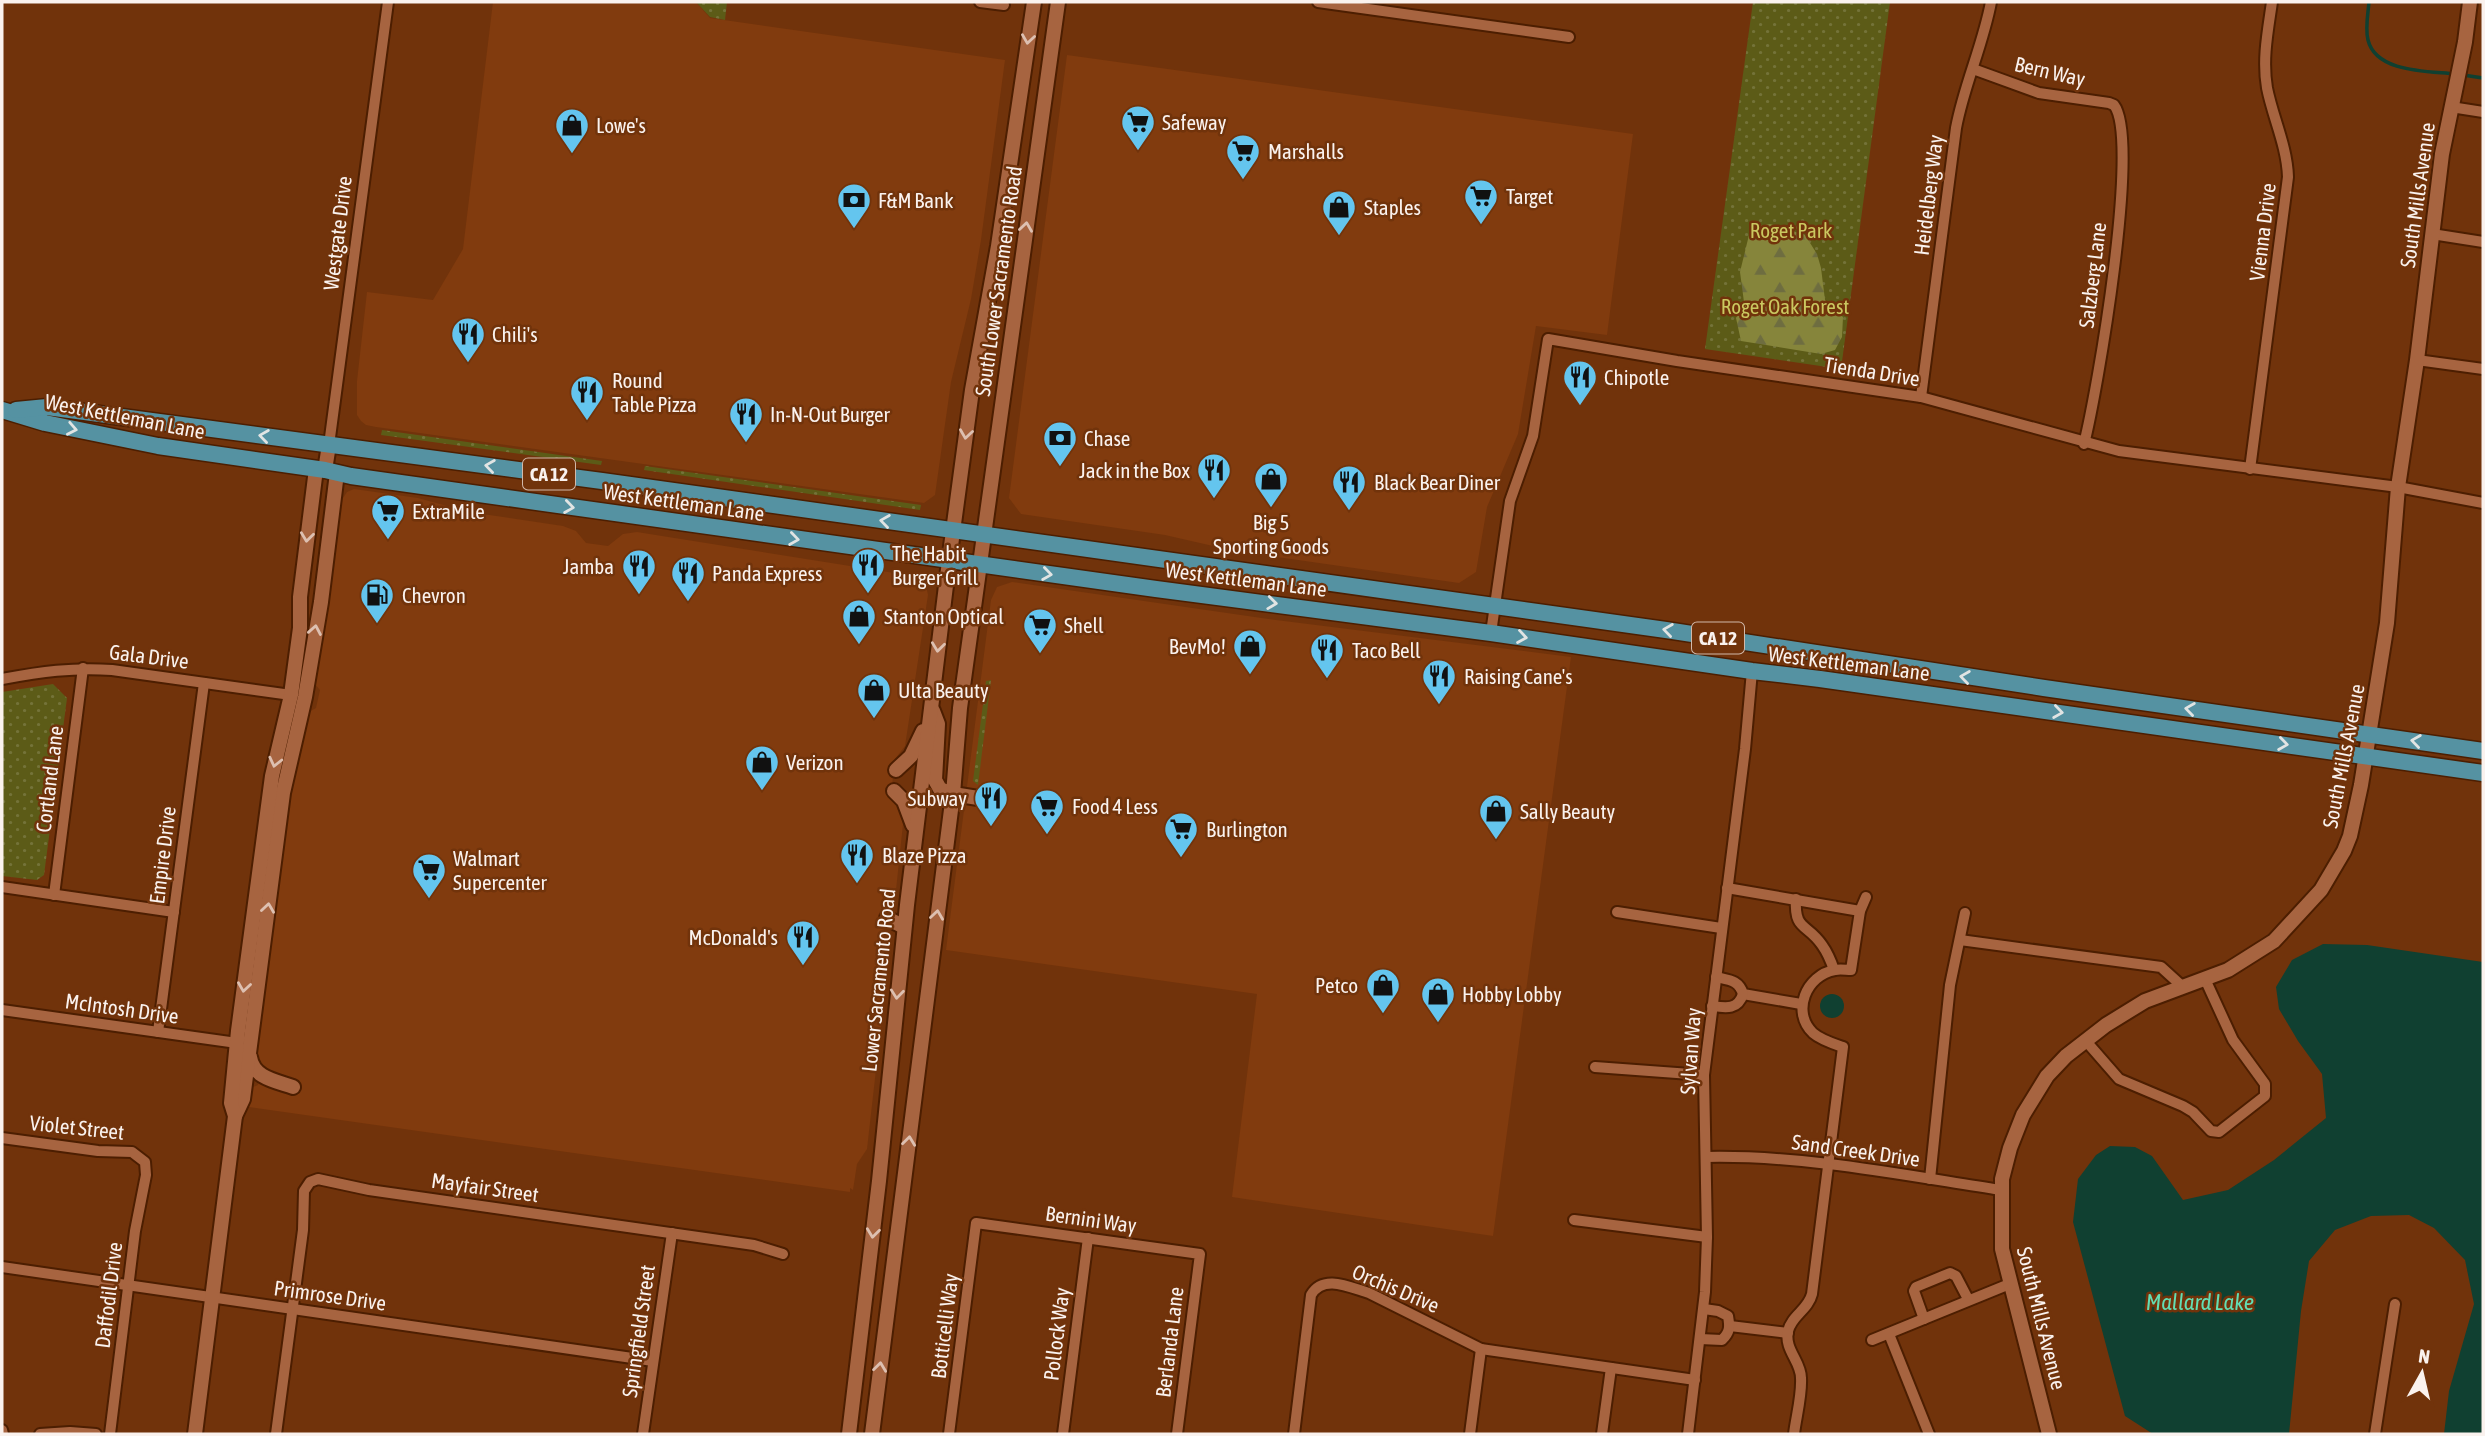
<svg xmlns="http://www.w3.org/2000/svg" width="2485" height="1436" font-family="'Asap Condensed',sans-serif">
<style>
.built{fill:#813b0e}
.grass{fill:url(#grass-dots)}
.forest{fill:url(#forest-firs)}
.water{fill:#104031}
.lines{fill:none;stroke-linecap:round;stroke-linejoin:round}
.stream{stroke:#104031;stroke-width:3.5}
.street-casing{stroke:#4c1e01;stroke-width:14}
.secondary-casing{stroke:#4c1e01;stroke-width:18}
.primary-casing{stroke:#4c1e01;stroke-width:19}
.street{stroke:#a76440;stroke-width:10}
.secondary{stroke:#a76440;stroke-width:14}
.primary{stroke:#5592a2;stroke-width:16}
.oneway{stroke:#ddc0b1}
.oneway2{stroke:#e1e4e3}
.labels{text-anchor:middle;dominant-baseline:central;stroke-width:5;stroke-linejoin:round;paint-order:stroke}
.shield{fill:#71330b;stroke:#d1b9aa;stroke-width:2}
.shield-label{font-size:19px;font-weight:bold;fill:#faf2ee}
.street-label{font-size:21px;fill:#faf2ee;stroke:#71330b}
.poi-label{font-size:21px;fill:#faf2ee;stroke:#71330b;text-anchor:start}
.park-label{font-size:21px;fill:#cac860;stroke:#71330b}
.water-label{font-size:23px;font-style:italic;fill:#63deb4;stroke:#71330b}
</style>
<defs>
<pattern id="grass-dots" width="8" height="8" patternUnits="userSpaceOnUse" patternTransform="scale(1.75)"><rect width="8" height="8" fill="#5c5b17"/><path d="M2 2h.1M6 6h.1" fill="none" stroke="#747339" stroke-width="1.8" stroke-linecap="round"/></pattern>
<pattern id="forest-firs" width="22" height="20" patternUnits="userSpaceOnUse" patternTransform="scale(1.75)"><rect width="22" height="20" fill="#86853b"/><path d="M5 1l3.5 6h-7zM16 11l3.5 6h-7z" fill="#6e6d40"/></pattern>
</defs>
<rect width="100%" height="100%" fill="#71330b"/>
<g class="built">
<path d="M493,2H696L710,18L1005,60L981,240L971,299L951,382L935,495L924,503L376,427L366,425L361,421L357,415V381L367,292L433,300L463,249Z"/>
<path d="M1067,55L1633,134L1607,335L1536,326L1518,434L1487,507L1476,572L1459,583L1235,551L1165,535L1021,514L1009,498Z"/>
<path d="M354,489L418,498L469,512L563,526L576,531L586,543L608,546L623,534L637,532L913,576L926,585L928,595L905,746L895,759L891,795L900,810L903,824L896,890L886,905L882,946L887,954L888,964L867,1149L857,1164L853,1190L850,1188V1192L249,1107L251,1088L258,1085L260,1071L254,1064L294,770L307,713L316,708L320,690L314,683L318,640L329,597L341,501L347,492Z"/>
<path d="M1012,582L1276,620L1571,657L1493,1236L1232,1197L1257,994L946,950L991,600L997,587Z"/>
</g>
<g class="grass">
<path d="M696,2H727L725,20L710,17Z"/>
<path d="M1753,2H1890L1841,369L1705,349Z"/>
<path d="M382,430L602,461L601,465L381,435Z"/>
<path d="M645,466L921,505L920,510L644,470Z"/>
<path d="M991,680L978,785L973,781L986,681Z"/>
<path d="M53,684L67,698L44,875L37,880L2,876V692Z"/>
</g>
<path class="forest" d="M1770,224L1805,235L1817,254L1821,268L1825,300L1843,317L1842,337L1835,350L1821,354L1741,341L1736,318L1744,302L1740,272L1749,235L1755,227Z"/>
<g class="water">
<path d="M2323,944L2367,945L2483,962V1434H2444L2449,1391L2474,1304L2465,1260L2434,1228L2409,1215L2371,1216L2335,1230L2309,1261L2301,1311L2289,1434H2153L2125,1416L2073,1222L2078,1179L2096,1155L2110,1146L2135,1147L2152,1156L2183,1200L2228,1190L2274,1160L2326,1118L2322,1074L2298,1041L2279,1009L2276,987L2292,960Z"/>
<circle cx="1832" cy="1006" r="12"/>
</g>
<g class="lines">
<g class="stream">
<path d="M2369,2C2368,14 2365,28 2368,40C2376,73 2429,71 2455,74"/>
<path d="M2463,75L2483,78"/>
</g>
<g class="street-casing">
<g id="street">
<path d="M980,2L1004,5"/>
<path d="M1318,2L1569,37"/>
<path d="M1973,69L2039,93L2109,103L2114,105C2141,140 2097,393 2084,444"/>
<path d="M2451,107L2483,112"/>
<path d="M2432,234L2483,242"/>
<path d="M2417,360L2483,369"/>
<path d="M1921,397L1956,128C1964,85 1983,45 1991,2"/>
<path d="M329,445L388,2"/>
<path d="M2250,469L2288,177C2287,146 2273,118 2267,88C2262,59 2268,30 2272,2"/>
<path d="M1491,633L1510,501L1533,436L1548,339L1677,361L1921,397L2119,451L2398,487L2483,503"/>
<path d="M2,679C40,672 73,667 112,670L291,695"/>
<path d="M2,887L174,912"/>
<path d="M1727,888L1860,911"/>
<path d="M54,895L83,668"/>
<path d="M1796,899C1794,931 1807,923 1822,945C1827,952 1831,961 1834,970"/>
<path d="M1617,912L1721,928"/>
<path d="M1960,940L2161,967L2183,987"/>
<path d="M1716,977C1729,980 1739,980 1743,994L1801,1004"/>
<path d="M1712,1006C1726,1008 1738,1010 1743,994"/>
<path d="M2,1010L237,1043"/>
<path d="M158,1032L204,683"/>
<path d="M2085,1040L2119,1079L2183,1106L2193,1112L2211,1131L2219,1132L2265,1096V1084L2233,1040L2205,979"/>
<path d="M1595,1067L1704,1075"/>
<path d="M2,1138L98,1151L132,1152L145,1162L146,1175L135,1231L110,1434"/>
<path d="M1706,1157C1805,1155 1903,1175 2001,1190"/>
<path d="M1930,1179L1950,985L1965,913"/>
<path d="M1574,1220L1707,1237"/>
<path d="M2,1267L653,1361"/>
<path d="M1924,1319L1914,1291L1916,1287L1950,1273L1956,1276L1968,1299"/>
<path d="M1730,1326L1788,1333"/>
<path d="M1889,1334L1929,1434"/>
<path d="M1700,1339L1722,1340C1730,1332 1730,1327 1728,1316L1718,1311L1704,1309"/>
<path d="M1872,1340L2012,1283"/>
<path d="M2,1430L3,1434"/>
<path d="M40,1434L70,1432L96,1434"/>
<path d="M276,1434L303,1230L304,1191L310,1182L318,1179L369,1190L754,1245L783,1254"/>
<path d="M643,1434L672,1233"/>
<path d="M949,1434L976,1223L1200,1254L1177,1434"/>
<path d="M1063,1434L1088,1238"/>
<path d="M1294,1434L1311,1295C1323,1274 1349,1287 1369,1293L1481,1349L1695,1380"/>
<path d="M1470,1434L1481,1349"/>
<path d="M1602,1434L1611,1368"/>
<path d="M1688,1434L1705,1292L1707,1237L1704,1075L1745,749L1752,671"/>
<path d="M1794,1434C1796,1417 1802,1396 1801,1378C1801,1361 1784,1350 1788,1331C1792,1315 1808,1310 1812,1294L1843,1047C1834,1044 1821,1040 1813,1033C1791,1012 1806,975 1835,970C1840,969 1846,970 1851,970L1860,911L1866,897"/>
<path d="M2375,1434L2395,1304"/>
</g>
</g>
<g class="secondary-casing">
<g id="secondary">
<path d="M325,470L329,445"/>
<path d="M933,711L938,724L935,780L940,789L953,794L997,801"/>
<path d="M896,770L911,756L923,731"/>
<path d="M894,791L904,801L913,825"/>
<path d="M887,918L904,927"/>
<path d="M250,1057C253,1078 276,1081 293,1087"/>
<path d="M235,1116L243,1099L283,793L305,697L321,602L337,473"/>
<path d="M195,1434L235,1116L231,1103L238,1031L272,776L291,695L300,628V597L316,469"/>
<path d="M849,1434L879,1181L907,905L949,561L972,390L998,246L1034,2"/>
<path d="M872,1434L953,794L960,708L1058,2"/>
<path d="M2049,1434L2002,1249V1179L2010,1148L2023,1115L2047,1076L2066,1056L2106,1025L2145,1001L2228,970L2274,941L2321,890L2344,851L2350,836L2361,785L2387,623L2398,487L2417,360L2442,154L2465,42L2470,2"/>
</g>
</g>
<g class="primary-casing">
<g id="primary">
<path d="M2,410L45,423L158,446L325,470L351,476L1156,589L1491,633L1752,671L1820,679L2483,773"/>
<path d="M16,410L47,407L602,481L1666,630L2044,688L2483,751"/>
</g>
</g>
<use href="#street" class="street"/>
<use href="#secondary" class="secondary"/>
<use href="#primary" class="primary"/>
</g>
<defs><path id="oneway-chevron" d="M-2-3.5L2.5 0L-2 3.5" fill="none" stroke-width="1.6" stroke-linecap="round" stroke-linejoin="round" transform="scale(1.75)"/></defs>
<g class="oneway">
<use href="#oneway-chevron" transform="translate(1028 39) rotate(98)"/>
<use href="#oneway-chevron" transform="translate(1026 227) rotate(-82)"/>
<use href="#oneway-chevron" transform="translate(966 434) rotate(98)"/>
<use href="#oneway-chevron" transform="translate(307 537) rotate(97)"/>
<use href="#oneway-chevron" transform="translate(315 630) rotate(-80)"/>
<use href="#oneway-chevron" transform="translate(938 647) rotate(97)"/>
<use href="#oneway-chevron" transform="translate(275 762) rotate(103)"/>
<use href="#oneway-chevron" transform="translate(268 908) rotate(-82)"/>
<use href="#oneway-chevron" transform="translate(937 915) rotate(-82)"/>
<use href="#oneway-chevron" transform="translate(244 987) rotate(98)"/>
<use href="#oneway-chevron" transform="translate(897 994) rotate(96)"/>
<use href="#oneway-chevron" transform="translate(909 1141) rotate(-83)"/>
<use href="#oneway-chevron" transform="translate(873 1233) rotate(97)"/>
<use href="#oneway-chevron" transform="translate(880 1367) rotate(-83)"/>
</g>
<g class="oneway2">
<use href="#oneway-chevron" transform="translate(72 429) rotate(11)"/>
<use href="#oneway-chevron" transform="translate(264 436) rotate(-172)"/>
<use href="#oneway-chevron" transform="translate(490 466) rotate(-172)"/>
<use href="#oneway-chevron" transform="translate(569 507) rotate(8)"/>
<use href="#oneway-chevron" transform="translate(885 521) rotate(-172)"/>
<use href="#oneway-chevron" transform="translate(794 539) rotate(8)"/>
<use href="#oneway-chevron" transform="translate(1047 574) rotate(8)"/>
<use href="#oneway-chevron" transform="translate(1272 603) rotate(7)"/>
<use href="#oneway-chevron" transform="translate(1668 630) rotate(-172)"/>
<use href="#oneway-chevron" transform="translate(1522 637) rotate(9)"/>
<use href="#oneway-chevron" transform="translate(1965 677) rotate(-172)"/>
<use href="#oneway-chevron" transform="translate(2190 709) rotate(-172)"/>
<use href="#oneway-chevron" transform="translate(2058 712) rotate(8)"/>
<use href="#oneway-chevron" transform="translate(2416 741) rotate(-172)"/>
<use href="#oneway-chevron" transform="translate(2283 744) rotate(8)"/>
</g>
<defs>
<g id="supermarket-pin" transform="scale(1.75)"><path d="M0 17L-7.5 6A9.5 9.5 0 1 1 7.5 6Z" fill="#64c5ee" stroke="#71330b"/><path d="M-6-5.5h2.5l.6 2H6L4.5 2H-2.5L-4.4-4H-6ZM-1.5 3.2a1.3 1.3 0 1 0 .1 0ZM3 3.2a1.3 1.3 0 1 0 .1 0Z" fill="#111"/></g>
<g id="shop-pin" transform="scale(1.75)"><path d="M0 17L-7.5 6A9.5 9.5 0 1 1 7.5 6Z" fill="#64c5ee" stroke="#71330b"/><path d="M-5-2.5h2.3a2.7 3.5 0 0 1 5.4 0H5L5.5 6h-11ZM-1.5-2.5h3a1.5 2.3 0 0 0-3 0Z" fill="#111"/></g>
<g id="bank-pin" transform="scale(1.75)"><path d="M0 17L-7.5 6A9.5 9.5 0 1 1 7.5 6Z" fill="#64c5ee" stroke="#71330b"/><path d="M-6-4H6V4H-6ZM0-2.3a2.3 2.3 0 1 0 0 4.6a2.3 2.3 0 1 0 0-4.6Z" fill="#111"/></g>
<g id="restaurant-pin" transform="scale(1.75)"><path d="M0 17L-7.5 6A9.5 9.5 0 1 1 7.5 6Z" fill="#64c5ee" stroke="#71330b"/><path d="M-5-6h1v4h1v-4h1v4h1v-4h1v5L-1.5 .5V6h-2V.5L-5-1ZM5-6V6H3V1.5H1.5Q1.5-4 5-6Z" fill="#111"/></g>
<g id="fuel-pin" transform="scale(1.75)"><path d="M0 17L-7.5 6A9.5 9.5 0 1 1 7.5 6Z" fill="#64c5ee" stroke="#71330b"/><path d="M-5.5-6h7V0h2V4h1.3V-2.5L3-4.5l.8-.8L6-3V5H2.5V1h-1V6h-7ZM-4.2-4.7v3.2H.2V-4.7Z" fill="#111"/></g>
</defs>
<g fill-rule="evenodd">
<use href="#supermarket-pin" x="1138" y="122"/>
<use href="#shop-pin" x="572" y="125"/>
<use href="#supermarket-pin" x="1243" y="151"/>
<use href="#supermarket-pin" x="1481" y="196"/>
<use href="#bank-pin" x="854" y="200"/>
<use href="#shop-pin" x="1339" y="207"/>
<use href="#restaurant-pin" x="468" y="334"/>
<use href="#restaurant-pin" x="1580" y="377"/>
<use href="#restaurant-pin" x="587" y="392"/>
<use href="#restaurant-pin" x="746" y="414"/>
<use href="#bank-pin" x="1060" y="438"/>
<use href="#restaurant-pin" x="1214" y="470"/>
<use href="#shop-pin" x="1271" y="479"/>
<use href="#restaurant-pin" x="1349" y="482"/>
<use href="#supermarket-pin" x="388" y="511"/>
<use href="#restaurant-pin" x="868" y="565"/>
<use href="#restaurant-pin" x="639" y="566"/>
<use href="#restaurant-pin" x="688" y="573"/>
<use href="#fuel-pin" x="377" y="595"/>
<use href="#shop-pin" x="859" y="616"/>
<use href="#supermarket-pin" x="1040" y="625"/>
<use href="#shop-pin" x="1250" y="646"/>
<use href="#restaurant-pin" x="1327" y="650"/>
<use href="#restaurant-pin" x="1439" y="676"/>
<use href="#shop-pin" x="874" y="690"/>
<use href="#shop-pin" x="762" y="762"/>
<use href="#restaurant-pin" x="991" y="798"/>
<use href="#supermarket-pin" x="1047" y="806"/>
<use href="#shop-pin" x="1496" y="811"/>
<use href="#supermarket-pin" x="1181" y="829"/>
<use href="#restaurant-pin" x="857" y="855"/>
<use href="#supermarket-pin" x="429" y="870"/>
<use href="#restaurant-pin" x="803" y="937"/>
<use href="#shop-pin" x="1383" y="985"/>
<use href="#shop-pin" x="1438" y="994"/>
</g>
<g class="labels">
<g class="shield">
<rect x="523" y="458.5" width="52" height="31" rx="5"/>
<rect x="1692" y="622.5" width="52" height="31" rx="5"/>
</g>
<g class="shield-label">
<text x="549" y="474">CA 12</text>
<text x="1718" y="638">CA 12</text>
</g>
<g class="street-label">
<text transform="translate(2050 71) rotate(13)">Bern Way</text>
<text transform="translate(1928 195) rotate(-83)">Heidelberg Way</text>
<text transform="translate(2417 195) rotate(-82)">South Mills Avenue</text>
<text transform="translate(2262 232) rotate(-83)">Vienna Drive</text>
<text transform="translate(337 233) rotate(-83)">Westgate Drive</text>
<text transform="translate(2092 275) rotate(-83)">Salzberg Lane</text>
<text transform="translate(998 281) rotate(-82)">South Lower Sacramento Road</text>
<text transform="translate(1872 371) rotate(9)">Tienda Drive</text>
<text transform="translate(125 416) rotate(11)">West Kettleman Lane</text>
<text transform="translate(684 502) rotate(8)">West Kettleman Lane</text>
<text transform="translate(1246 579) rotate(7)">West Kettleman Lane</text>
<text transform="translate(149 656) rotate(7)">Gala Drive</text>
<text transform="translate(1849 663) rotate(7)">West Kettleman Lane</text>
<text transform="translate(2343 756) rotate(-79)">South Mills Avenue</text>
<text transform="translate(49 779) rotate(-83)">Cortland Lane</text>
<text transform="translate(162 855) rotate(-83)">Empire Drive</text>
<text transform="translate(878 980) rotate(-84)">Lower Sacramento Road</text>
<text transform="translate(122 1008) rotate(8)">McIntosh Drive</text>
<text transform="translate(1690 1051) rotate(-86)">Sylvan Way</text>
<text transform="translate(77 1127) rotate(6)">Violet Street</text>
<text transform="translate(1856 1150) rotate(8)">Sand Creek Drive</text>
<text transform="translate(485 1187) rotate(8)">Mayfair Street</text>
<text transform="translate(1091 1219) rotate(8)">Bernini Way</text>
<text transform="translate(1396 1288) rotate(23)">Orchis Drive</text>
<text transform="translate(108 1295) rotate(-83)">Daffodil Drive</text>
<text transform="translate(330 1295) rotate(8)">Primrose Drive</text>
<text transform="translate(2042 1318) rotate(76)">South Mills Avenue</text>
<text transform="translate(944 1326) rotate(-83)">Botticelli Way</text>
<text transform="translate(638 1331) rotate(-82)">Springfield Street</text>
<text transform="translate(1056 1334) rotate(-83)">Pollock Way</text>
<text transform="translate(1169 1342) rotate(-83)">Berlanda Lane</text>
</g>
<g class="poi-label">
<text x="1162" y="122">Safeway</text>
<text x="596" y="125">Lowe's</text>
<text x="1268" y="151">Marshalls</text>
<text x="1506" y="196">Target</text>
<text x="878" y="200">F&amp;M Bank</text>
<text x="1364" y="207">Staples</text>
<text x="492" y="334">Chili's</text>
<text x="1604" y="377">Chipotle</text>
<text x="612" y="380">Round<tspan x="612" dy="24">Table Pizza</tspan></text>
<text x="770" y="414">In-N-Out Burger</text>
<text x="1084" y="438">Chase</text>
<text x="1190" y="470" text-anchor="end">Jack in the Box</text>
<text x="1374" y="482">Black Bear Diner</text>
<text x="412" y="511">ExtraMile</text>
<text x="1271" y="522" text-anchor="middle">Big 5<tspan x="1271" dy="24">Sporting Goods</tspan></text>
<text x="892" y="553">The Habit<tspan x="892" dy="24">Burger Grill</tspan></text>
<text x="614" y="566" text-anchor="end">Jamba</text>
<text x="712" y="573">Panda Express</text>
<text x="402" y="595">Chevron</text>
<text x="884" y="616">Stanton Optical</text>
<text x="1064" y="625">Shell</text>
<text x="1226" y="646" text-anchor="end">BevMo!</text>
<text x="1352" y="650">Taco Bell</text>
<text x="1464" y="676">Raising Cane's</text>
<text x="898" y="690">Ulta Beauty</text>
<text x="786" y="762">Verizon</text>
<text x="967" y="798" text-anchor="end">Subway</text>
<text x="1072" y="806">Food 4 Less</text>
<text x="1520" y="811">Sally Beauty</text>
<text x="1206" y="829">Burlington</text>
<text x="882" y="855">Blaze Pizza</text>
<text x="453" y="858">Walmart<tspan x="453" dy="24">Supercenter</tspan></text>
<text x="778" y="937" text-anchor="end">McDonald's</text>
<text x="1358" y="985" text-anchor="end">Petco</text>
<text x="1462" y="994">Hobby Lobby</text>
</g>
<g class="park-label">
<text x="1791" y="230">Roget Park</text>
<text x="1785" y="306">Roget Oak Forest</text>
</g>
<g class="water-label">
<text x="2200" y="1302">Mallard Lake</text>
</g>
</g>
<rect width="2485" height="1436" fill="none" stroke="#faf2ee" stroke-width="7"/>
<g transform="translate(2422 1373) rotate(8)" stroke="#71330b" stroke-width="5" paint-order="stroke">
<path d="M0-5L12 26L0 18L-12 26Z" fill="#faf2ee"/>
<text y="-10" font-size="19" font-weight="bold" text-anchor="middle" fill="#faf2ee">N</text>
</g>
</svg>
